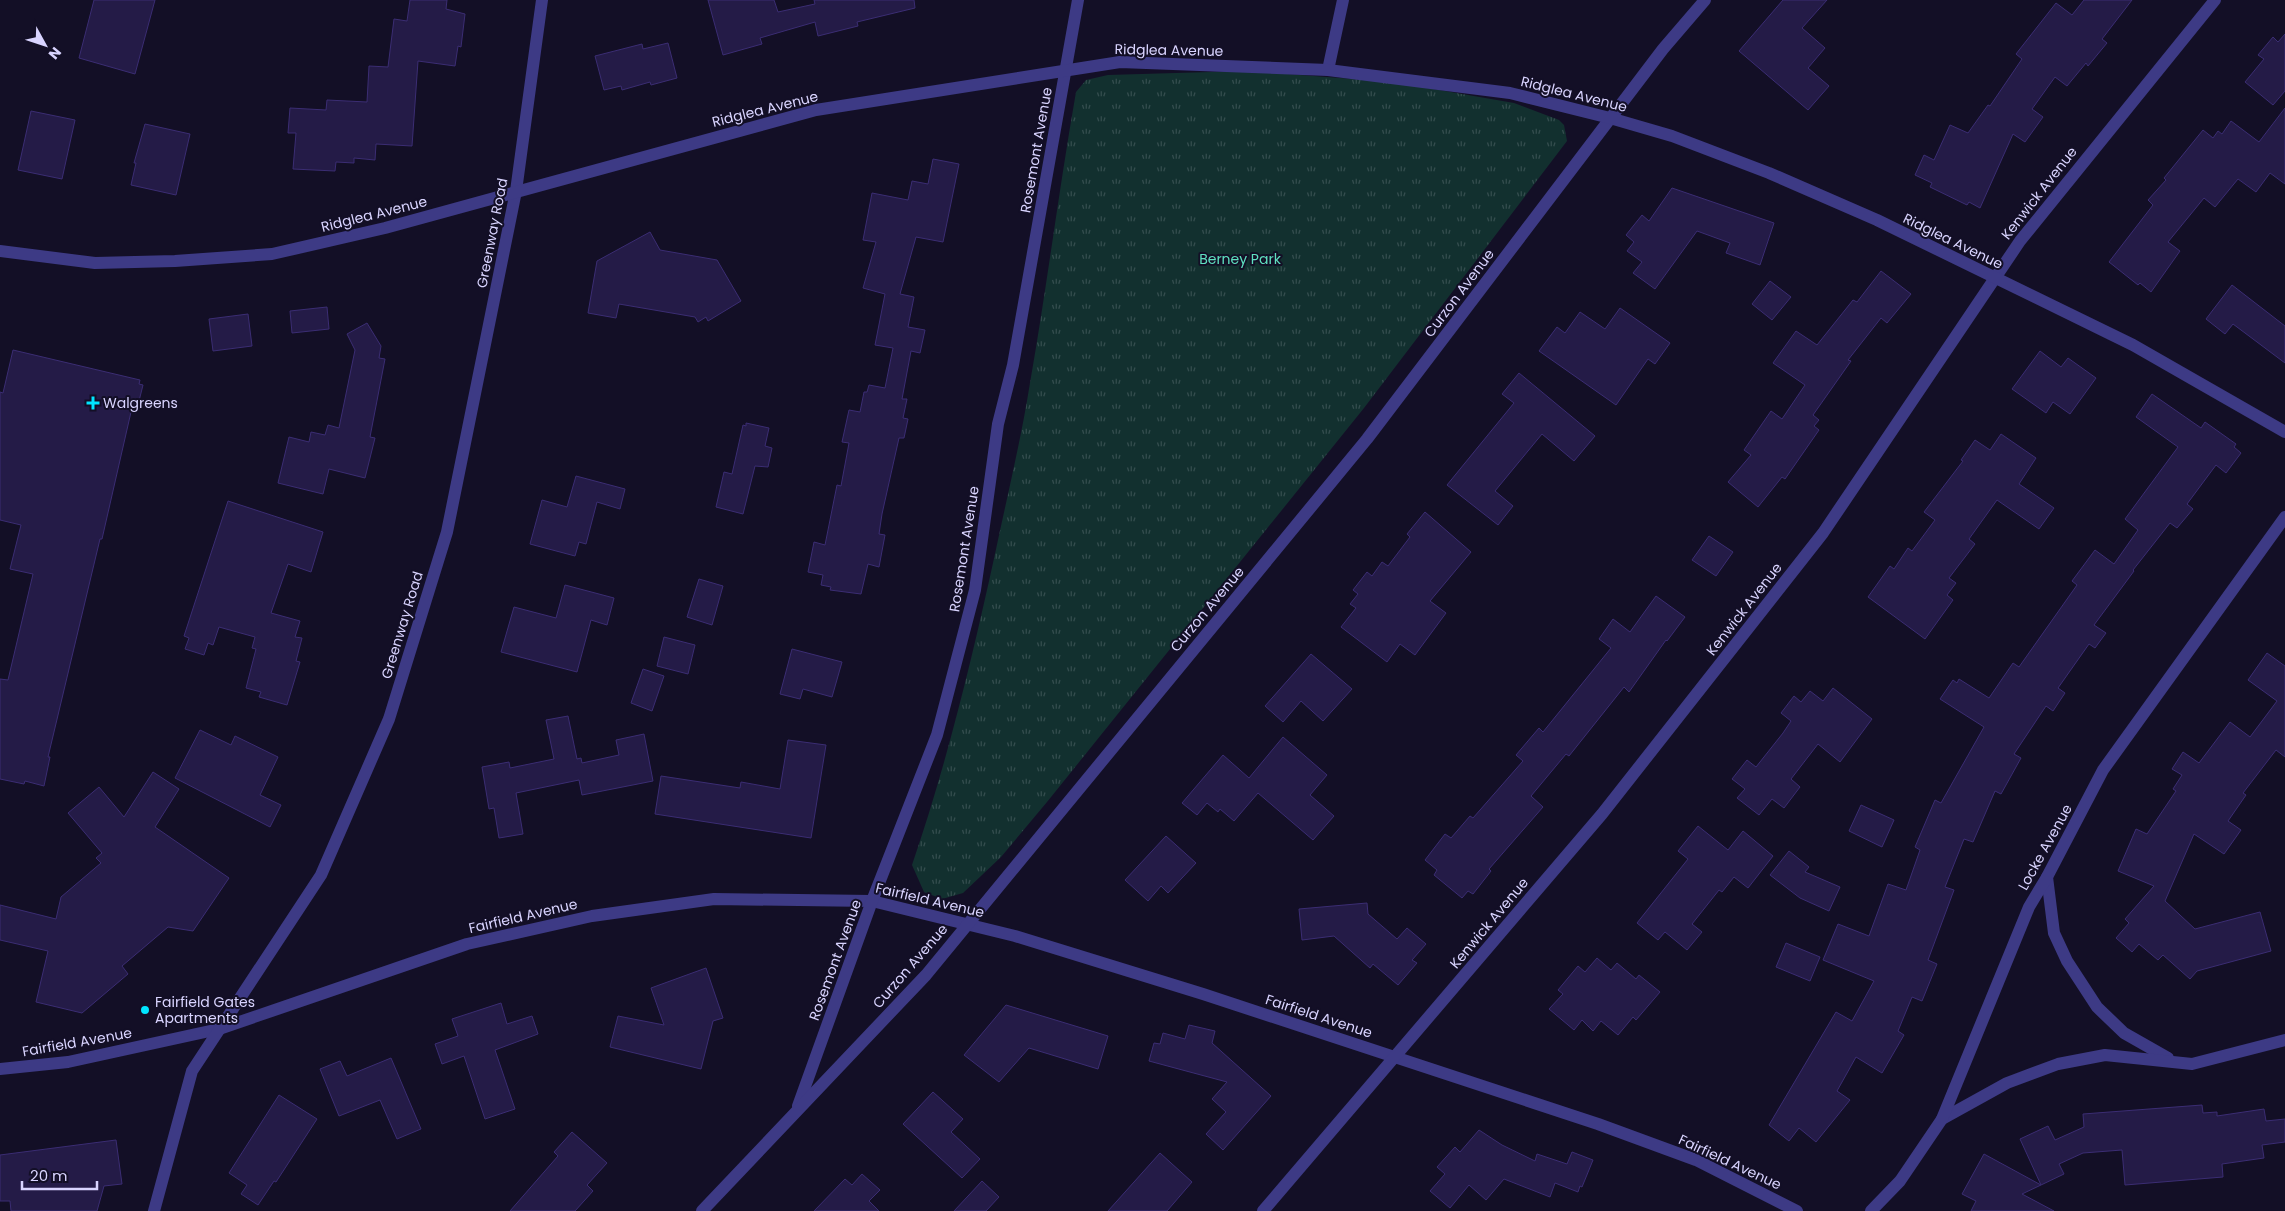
<svg xmlns="http://www.w3.org/2000/svg" width="2285" height="1211" font-family="Poppins,sans-serif">
<style>
.park{fill:url(#park-tufts)}
.building{fill:#241b47;stroke:#3b2d73}
.lines{fill:none;stroke-linecap:round;stroke-linejoin:round}
.minor{stroke:#3d3a85;stroke-width:12}
.tertiary{stroke:#3d3a85;stroke-width:12}
.poi-dot{fill:#00e5ff;stroke:#130f26;stroke-width:2}
.labels{text-anchor:middle;dominant-baseline:central;stroke-width:4;stroke-linejoin:round;paint-order:stroke}
.street-label{font-size:14px;fill:#d9d4ff;stroke:#130f26}
.park-label{font-size:14px;fill:#5fe0c0;stroke:#130f26}
.poi-label{font-size:14px;fill:#d9d4ff;stroke:#130f26;text-anchor:start}
</style>
<defs>
<pattern id="park-tufts" width="24" height="20" patternUnits="userSpaceOnUse" patternTransform="scale(1.25)"><rect width="24" height="20" fill="#12302f"/><path d="M3 7l-1-3M5 7V3M7 7l1-3M15 17l-1-3M17 17v-4M19 17l1-3" fill="none" stroke="#344d4e"/></pattern>
</defs>
<rect width="100%" height="100%" fill="#130f26"/>
<path class="park" d="M1245,71L1393,82L1514,103L1559,120L1564,125L1567,141L1364,408L1047,802L1001,857L963,893L942,899L924,892L912,865C947,763 972,659 995,554C1007,497 1021,440 1030,383C1047,286 1059,189 1076,92L1086,80L1108,75Z"/>
<g class="building">
<path d="M94,0H155L135,74L79,58Z"/>
<path d="M410,0H447L446,9L465,14L461,47L458,46L455,66L418,61L412,146L376,144L375,160L354,158V163L336,162L335,171L293,169L296,133H288L290,108L326,110L327,100L367,102L369,66L388,67L394,19L407,21Z"/>
<path d="M708,0H774L778,12L815,4L814,0H914L915,8L857,22L858,26L818,36L815,22L760,38L762,44L723,55Z"/>
<path d="M1783,0H1827L1802,28L1825,48L1808,68L1829,86L1808,110L1739,51Z"/>
<path d="M2084,0H2132L2102,39L2107,43L2088,66L2086,63L2067,86L2055,77L2032,109L2043,117L2025,142L2013,134L1980,208L1969,202L1967,205L1930,187L1932,183L1915,175L1924,155L1934,160L1950,125L1968,133L1988,105L1990,106L2022,59L2016,54L2056,3L2072,15Z"/>
<path d="M2285,34V91L2273,105L2245,82L2264,59L2258,55L2273,37L2278,42Z"/>
<path d="M668,43L677,78L651,85L650,82L622,90L621,86L604,90L595,56L642,44L643,49Z"/>
<path d="M2285,108V184L2270,173L2256,192L2238,179L2215,207L2204,198L2168,242L2180,251L2151,292L2140,283L2138,285L2109,262L2153,205L2148,200L2166,180L2164,178L2203,130L2213,138L2218,131L2222,134L2231,121L2259,142Z"/>
<path d="M31,111L75,120L62,179L18,170Z"/>
<path d="M145,124L190,134L176,195L131,185L136,163H134Z"/>
<path d="M933,159L959,164L943,242L916,237L900,294L914,297L908,327L925,330L920,353L911,351L902,399H907L903,418L908,419L904,438H899L882,514L879,534L885,535L879,567L868,564L861,594L830,590L831,587L821,585L823,575L808,572L814,542L825,545L837,485L841,486L849,443L842,442L849,410L860,412L864,392H867L869,385L885,388L893,348L875,345L885,294L863,288L876,242L863,240L872,193L908,200L912,181L928,184Z"/>
<path d="M1672,188L1774,223L1760,265L1726,253L1730,243L1697,231L1655,289L1633,273L1642,262L1627,251L1634,242L1626,235L1642,215L1649,221Z"/>
<path d="M650,232L660,250L717,260L741,301L708,321L706,317L698,322L695,317L619,304L616,318L588,313L597,261Z"/>
<path d="M1881,271L1911,294L1887,323L1881,318L1848,360L1851,361L1813,415L1819,420L1814,426L1819,430L1785,479L1782,477L1758,507L1728,482L1751,455L1744,450L1771,411L1782,419L1805,385L1773,363L1796,331L1817,345L1853,300L1857,302Z"/>
<path d="M1770,281L1791,297L1772,320L1752,304Z"/>
<path d="M2232,285L2285,326V363L2233,324L2225,334L2206,319Z"/>
<path d="M327,307L329,329L292,333L290,311Z"/>
<path d="M1620,308L1670,343L1655,364L1648,359L1616,405L1539,351L1557,327L1565,333L1580,312L1605,329Z"/>
<path d="M248,314L252,346L213,351L209,319Z"/>
<path d="M367,323L381,346L379,358L385,359L370,437L375,438L365,478L329,469L323,494L278,483L289,437L309,442L311,432L325,435L328,425L339,428L355,350L347,334Z"/>
<path d="M13,350L140,380L139,384L143,385L136,413L131,412L102,539H100L48,757H50L44,786L25,781L24,784L0,779V679L8,680L33,574L10,569L21,525L0,520V392L3,393Z"/>
<path d="M2040,351L2061,367L2068,358L2096,378L2070,414L2053,402L2046,413L2012,389Z"/>
<path d="M1519,373L1595,436L1574,461L1542,434L1495,491L1513,506L1498,525L1447,485L1514,403L1502,394Z"/>
<path d="M2152,394L2201,428L2205,422L2236,444L2234,447L2241,453L2226,473L2216,465L2187,504L2193,509L2177,528L2170,523L2133,570L2134,571L2094,625L2106,633L2095,648L2089,644L2058,688L2065,693L2053,711L2046,706L2014,754L2021,758L2001,794L1995,791L1973,842L1964,839L1945,887L1954,890L1928,960L1937,964L1922,1001L1912,997L1898,1031L1904,1035L1882,1073L1856,1057L1837,1091L1850,1100L1816,1142L1799,1128L1789,1141L1769,1125L1836,1012L1852,1021L1874,981L1823,960L1838,924L1869,936L1888,884L1906,890L1920,850L1915,847L1935,800L1941,803L1984,727L1940,699L1953,680L1957,683L1959,679L1989,698L2013,663L2019,667L2077,585L2072,581L2095,550L2114,564L2138,530L2125,519L2178,447L2136,417Z"/>
<path d="M746,423L769,428L765,446L772,448L768,467L755,466L743,514L716,507L724,472L732,474L743,425L746,426Z"/>
<path d="M2001,434L2036,458L2019,484L2054,508L2039,529L1997,500L1969,539L1975,544L1949,578L1956,583L1947,595L1953,600L1925,639L1868,597L1890,566L1894,569L1908,548L1912,551L1935,520L1924,512L1963,461L1961,460L1975,440L1990,450Z"/>
<path d="M576,476L625,489L620,509L597,502L586,544L579,542L575,556L530,544L542,500L567,507Z"/>
<path d="M228,501L323,532L311,572L288,564L271,613L300,621L295,637L302,638L296,661L300,662L287,705L259,697L261,692L246,688L256,649L252,648L255,637L219,627L213,645L208,643L204,655L185,649L189,638L184,636Z"/>
<path d="M1425,512L1471,552L1430,601L1446,613L1415,655L1400,644L1387,662L1341,627L1356,608L1350,604L1358,594L1353,590L1367,572L1372,576L1382,562L1388,566L1410,537L1407,534Z"/>
<path d="M1709,536L1733,552L1716,576L1692,560Z"/>
<path d="M699,579L723,586L712,625L687,617Z"/>
<path d="M565,585L614,598L607,625L591,620L577,672L501,652L514,607L556,618Z"/>
<path d="M1656,596L1685,617L1667,641L1666,640L1629,692L1624,687L1569,756L1566,754L1531,796L1543,807L1489,869L1491,871L1473,894L1468,891L1462,898L1434,875L1437,870L1425,860L1445,834L1451,838L1470,816L1473,818L1523,761L1516,755L1539,728L1543,732L1611,648L1599,639L1613,619L1630,632Z"/>
<path d="M664,637L695,645L688,674L657,666Z"/>
<path d="M792,649L842,662L832,697L803,689L800,699L780,694Z"/>
<path d="M2267,653L2285,666V757L2276,750L2243,793L2246,795L2228,821L2241,830L2224,854L2194,834L2165,901L2195,929L2260,912L2271,951L2197,971L2190,979L2163,955L2158,960L2139,944L2132,952L2116,938L2129,923L2125,919L2154,886L2118,871L2136,829L2147,834L2176,791L2173,789L2182,775L2172,769L2183,752L2199,763L2230,722L2250,737L2277,701L2248,680Z"/>
<path d="M1311,654L1352,689L1323,721L1301,701L1283,722L1265,706Z"/>
<path d="M643,669L664,676L652,711L631,703Z"/>
<path d="M1833,688L1872,719L1840,762L1818,744L1791,779L1800,787L1784,808L1772,799L1759,815L1737,798L1745,789L1732,779L1747,760L1756,767L1783,733L1791,721L1781,713L1794,696L1801,702L1810,691L1823,701Z"/>
<path d="M568,716L577,759L581,758L582,763L619,755L616,740L644,734L653,781L582,795L579,780L516,793L523,834L499,838L494,808L489,809L482,767L509,762L510,768L554,759L546,720Z"/>
<path d="M200,730L231,745L235,736L278,757L260,795L281,805L270,827L175,778Z"/>
<path d="M1283,737L1327,775L1310,795L1334,816L1313,840L1258,793L1234,821L1220,809L1218,812L1207,803L1197,815L1182,803L1223,755L1249,778Z"/>
<path d="M788,740L826,745L811,838L655,814L661,776L740,788L741,782L780,789Z"/>
<path d="M153,772L179,789L155,827L229,878L193,931L168,927L122,966L128,974L82,1013L36,1002L48,951L0,940V905L56,919L61,897L101,863L96,858L102,853L68,813L99,787L124,817Z"/>
<path d="M1861,805L1894,820L1882,847L1849,831Z"/>
<path d="M1698,826L1728,850L1743,831L1773,856L1748,888L1734,877L1722,892L1719,890L1692,924L1702,932L1687,950L1665,932L1658,940L1637,923L1688,859L1678,851Z"/>
<path d="M1166,836L1196,863L1168,893L1161,886L1148,901L1125,880Z"/>
<path d="M1789,851L1809,867L1805,872L1840,887L1829,911L1800,898L1770,875Z"/>
<path d="M1367,903L1368,914L1397,939L1407,928L1426,944L1412,960L1417,963L1398,985L1373,964L1370,968L1334,936L1302,940L1299,909Z"/>
<path d="M1786,943L1820,957L1810,981L1776,967Z"/>
<path d="M1597,958L1611,970L1617,963L1636,979L1639,975L1660,992L1636,1020L1633,1017L1618,1035L1601,1021L1593,1031L1582,1020L1574,1030L1549,1009L1563,994L1558,990L1578,966L1585,972Z"/>
<path d="M706,968L723,1018L713,1021L701,1069L610,1047L618,1016L664,1025L651,988Z"/>
<path d="M501,1003L507,1024L532,1016L538,1034L495,1050L515,1109L485,1119L464,1056L442,1064L435,1044L458,1036L452,1019Z"/>
<path d="M1006,1005L1108,1036L1098,1069L1029,1048L999,1082L964,1055Z"/>
<path d="M1189,1025L1215,1031L1212,1043L1271,1096L1223,1150L1206,1134L1226,1112L1212,1099L1227,1082L1149,1061L1154,1043L1160,1044L1163,1033L1185,1039Z"/>
<path d="M391,1058L421,1129L397,1139L380,1100L339,1116L320,1069L340,1061L347,1076Z"/>
<path d="M933,1092L963,1119L951,1132L980,1159L962,1178L903,1124Z"/>
<path d="M279,1095L317,1119L276,1182L274,1181L258,1205L241,1194L247,1185L229,1173Z"/>
<path d="M2202,1105L2203,1113L2217,1112V1116L2264,1109L2266,1121L2285,1119V1142L2262,1145L2264,1158L2222,1164L2223,1177L2125,1185L2122,1150L2083,1153L2059,1164L2064,1174L2041,1185L2020,1139L2048,1126L2055,1140L2084,1127L2083,1114Z"/>
<path d="M1479,1130L1502,1145L1535,1161L1537,1154L1567,1164L1572,1152L1593,1160L1582,1187L1580,1186L1578,1192L1555,1183L1550,1197L1504,1179L1486,1200L1469,1185L1450,1208L1430,1191L1445,1174L1437,1167L1455,1147L1460,1152Z"/>
<path d="M572,1132L607,1163L587,1185L593,1191L575,1211H510L558,1156L554,1152Z"/>
<path d="M116,1140L122,1184L104,1186L97,1211H11L10,1201H0V1155Z"/>
<path d="M1160,1153L1192,1182L1167,1211H1108Z"/>
<path d="M1984,1154L2041,1185L2022,1194L2054,1211H1971L1976,1201L1962,1194Z"/>
<path d="M862,1174L880,1190L869,1201L879,1211H814L845,1179L852,1185Z"/>
<path d="M982,1181L999,1197L986,1211H954Z"/>
</g>
<g class="lines">
<g class="minor">
<path d="M1328,70L1343,0"/>
<path d="M2047,877L2054,933L2067,961L2097,1007L2124,1033L2168,1058"/>
<path d="M0,1069L68,1062L219,1029L467,944L592,916L714,899L872,901L1015,936L1203,994L1598,1124L1696,1160L1797,1211"/>
<path d="M798,1106L872,901L937,735L975,590L998,424L1013,365L1078,0"/>
<path d="M1942,1119L2007,1083L2058,1064L2105,1055L2192,1064L2285,1040"/>
<path d="M154,1211L192,1071L321,875L389,719L447,532L516,191L542,0"/>
<path d="M702,1211L926,975L1367,439L1663,49L1705,0"/>
<path d="M1263,1211L1602,814L1823,533L2020,241L2215,0"/>
<path d="M1871,1211L1900,1181L1942,1119L2029,907L2047,877L2103,770L2285,517"/>
</g>
<path class="tertiary" d="M0,251L95,263L175,261L272,254L385,228L816,110L1120,62L1328,70L1510,93L1610,118L1672,136L1769,173L1877,220L2133,345L2285,432"/>
</g>
<g class="poi-dot">
<path d="M90.5 395.5h5v5h5v5h-5v5h-5v-5h-5v-5h5z"/>
<circle cx="145" cy="1010" r="5"/>
</g>
<g class="labels">
<g class="street-label">
<text transform="translate(1169 50) rotate(1)">Ridglea Avenue</text>
<text transform="translate(1574 94) rotate(14)">Ridglea Avenue</text>
<text transform="translate(765 109) rotate(-14)">Ridglea Avenue</text>
<text transform="translate(1036 150) rotate(-80)">Rosemont Avenue</text>
<text transform="translate(2039 193) rotate(-52)">Kenwick Avenue</text>
<text transform="translate(374 214) rotate(-14)">Ridglea Avenue</text>
<text transform="translate(492 233) rotate(-79)">Greenway Road</text>
<text transform="translate(1953 241) rotate(26)">Ridglea Avenue</text>
<text transform="translate(1459 293) rotate(-53)">Curzon Avenue</text>
<text transform="translate(964 549) rotate(-81)">Rosemont Avenue</text>
<text transform="translate(1207 609) rotate(-50)">Curzon Avenue</text>
<text transform="translate(1744 609) rotate(-52)">Kenwick Avenue</text>
<text transform="translate(402 625) rotate(-73)">Greenway Road</text>
<text transform="translate(2045 847) rotate(-61)">Locke Avenue</text>
<text transform="translate(930 900) rotate(13)">Fairfield Avenue</text>
<text transform="translate(523 916) rotate(-13)">Fairfield Avenue</text>
<text transform="translate(1489 923) rotate(-50)">Kenwick Avenue</text>
<text transform="translate(835 960) rotate(-70)">Rosemont Avenue</text>
<text transform="translate(910 966) rotate(-49)">Curzon Avenue</text>
<text transform="translate(1319 1016) rotate(18)">Fairfield Avenue</text>
<text transform="translate(77 1042) rotate(-10)">Fairfield Avenue</text>
<text transform="translate(1730 1162) rotate(25)">Fairfield Avenue</text>
</g>
<g class="park-label">
<text x="1240" y="259">Berney Park</text>
</g>
<g class="poi-label">
<text x="103" y="403">Walgreens</text>
<text x="155" y="1002">Fairfield Gates<tspan x="155" dy="16">Apartments</tspan></text>
</g>
</g>
<g transform="translate(45 45) rotate(130)" stroke="#130f26" stroke-width="4" paint-order="stroke">
<path d="M0-4L9 19L0 12L-9 19Z" fill="#d9d4ff"/>
<text y="-8" font-size="14" font-weight="bold" text-anchor="middle" fill="#d9d4ff">N</text>
</g>
<path d="M22 1181v8h75v-8" fill="none" stroke="#d9d4ff" stroke-width="2.5"/>
<text x="30" y="1181" font-size="15" fill="#d9d4ff" stroke="#130f26" stroke-width="4" paint-order="stroke">20 m</text>
</svg>
